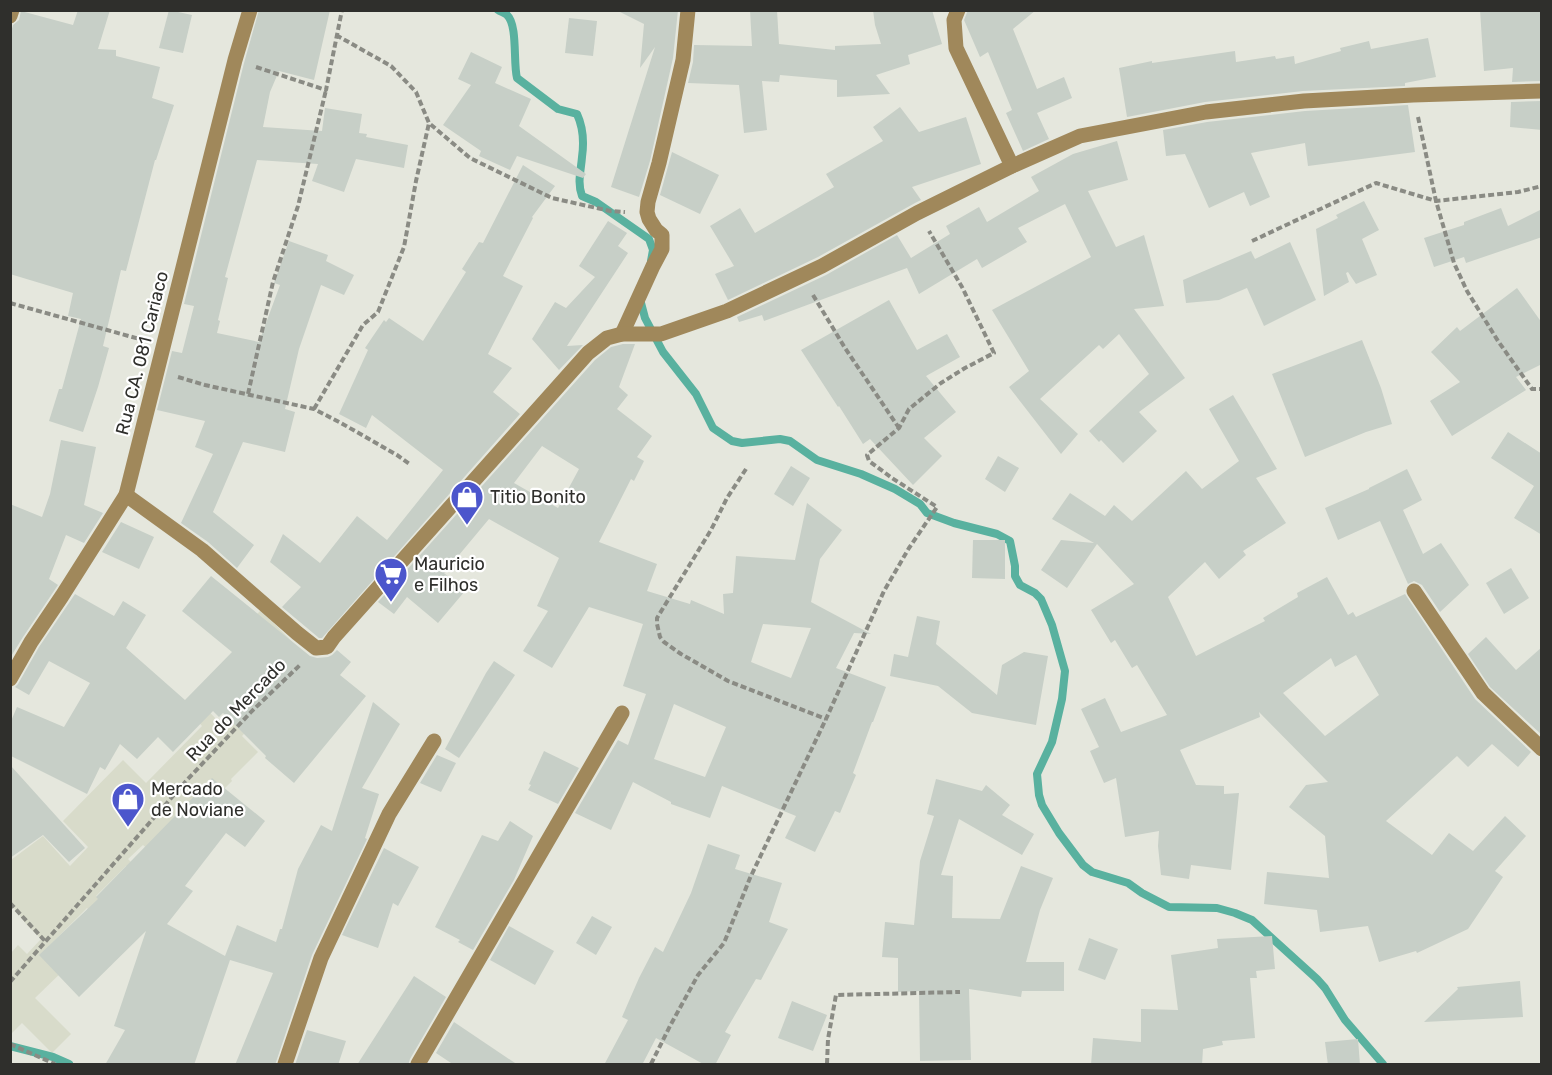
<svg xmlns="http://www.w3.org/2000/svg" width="1552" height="1075" font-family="Rubik,sans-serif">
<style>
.built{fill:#d8dbca}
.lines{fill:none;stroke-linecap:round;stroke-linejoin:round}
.stream{stroke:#59b19f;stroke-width:8}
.building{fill:#c7cfc7;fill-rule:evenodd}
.path{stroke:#8a8b84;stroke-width:4;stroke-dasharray:6 3;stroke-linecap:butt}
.minor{stroke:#a0885b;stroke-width:15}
.labels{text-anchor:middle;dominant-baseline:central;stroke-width:4.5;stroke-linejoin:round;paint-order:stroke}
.street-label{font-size:18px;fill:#2f2f2c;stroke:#fff}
.poi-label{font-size:18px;fill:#2f2f2c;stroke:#fff;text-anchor:start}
</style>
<rect width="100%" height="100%" fill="#e5e7dd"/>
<path class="built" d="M261,610L313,663L242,736L258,752L231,779L232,781L201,812L159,858L143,845L128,859L144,876L126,866L96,896L108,909L98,919L87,908L49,946L68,966L35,998L71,1034L52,1053L22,1023L12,1033L11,1031V953L18,945L27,954L41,939L26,924L11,904V860L43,836L70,866L88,847L63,821L123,760L146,783L202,726L187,709L197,699L218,721L245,695L255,690L248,623Z"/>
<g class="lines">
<g class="stream">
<path d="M498,10C501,12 505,13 507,15C518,25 513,63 517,78L558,109L577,114C583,127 584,143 582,157C581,171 577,182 582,196L596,202L649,239L653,250L651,261"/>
<path d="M640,299L645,318L663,352L696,394L713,428L732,441L742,443L780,439L790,441L817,460L861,474L895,489L920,504L927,513L954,523L997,534L1010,541L1015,566V576L1020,585L1035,593L1041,599L1052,625L1065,671L1062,699L1052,742L1037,774L1039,795L1042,805L1059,833L1083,865L1092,872L1128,883L1142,893L1169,907L1217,908L1235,913L1252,920L1317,979L1325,988L1345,1020L1383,1064"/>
<path d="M10,1046L53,1057L69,1064"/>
</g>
</g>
<g class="building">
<path d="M78,10H110L98,49L116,50V56L160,67L152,98L174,105L156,160H155L126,271L121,270L103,346L109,348L98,387L83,432L49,421L59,389H62L81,319L68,316L73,293L10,274V36L13,25L19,20L21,11L73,25Z"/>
<path d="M169,10L192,15L183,53L159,48Z"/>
<path d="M259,10H330L314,80L279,71L270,92L263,127L322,131L325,108L362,114L359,133L367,134L366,137L408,145L404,168L356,159L344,192L312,181L318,164L257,160L225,277L228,278L218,320L220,321L217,333L259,342L280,285L274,283L289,241L328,255L326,261L354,275L344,295L321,285L299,349L285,409L295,412L285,452L243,442L213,512L254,545L237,568L208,542L181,523L213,454L195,447L205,421L157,410L172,351L182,353L194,306L184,304L244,63Z"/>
<path d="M616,10H678L673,58L650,161L639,197L611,187L655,47L640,68L644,24Z"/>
<path d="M750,10H777L779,44L835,50V46L881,44L875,25L873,10H932L942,44L908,55L910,64L876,75L890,94L837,97V80L780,75L779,82L762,81L767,130L744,133L739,85L688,83L693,62L694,45L752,46Z"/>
<path d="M968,10H1036L1013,29L1037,89L1064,77L1072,98L1037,113L1049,139L1023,151L1006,113L1012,110L988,52L980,57L964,20Z"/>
<path d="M1480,10H1542V81L1512,82L1513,68L1484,71Z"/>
<path d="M569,18L597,21L593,56L565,53Z"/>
<path d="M1428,38L1436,77L1405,83V86L1303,91L1205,102L1127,117L1119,68L1152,61V63L1235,51L1236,62L1275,56L1276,59L1294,56L1295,64L1341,51L1340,48L1369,41L1371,49Z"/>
<path d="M471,52L502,67L495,83L531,99L519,126L586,174L583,178L517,156L510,170L479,156L481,151L443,125L471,85L458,79Z"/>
<path d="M1542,101V130L1510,127L1511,102Z"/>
<path d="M1408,105L1415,152L1308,166L1305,143L1251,153L1270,197L1250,206L1244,192L1209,208L1185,154L1166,156L1163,130L1207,122L1305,111Z"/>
<path d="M900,107L919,132L966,117L981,164L912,187L921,200L915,203L818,257L728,300L715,274L734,266L710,226L740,208L755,233L834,187L826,174L883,141L873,127Z"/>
<path d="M1117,141L1128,180L1088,191L1116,247L1144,235L1164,306L1134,309L1185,378L1139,412L1157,431L1123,463L1101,440L1099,442L1089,431L1149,374L1119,334L1103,349L1099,345L1040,399L1078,434L1061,454L1009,387L1029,371L992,310L1091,257L1065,204L1018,228L1027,242L982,268L977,259L919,294L907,268L764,321L762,315L739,322L737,317L826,275L897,235L911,258L950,234L946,226L979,207L987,222L1039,191L1031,177L1073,154Z"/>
<path d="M672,152L719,175L700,214L660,195Z"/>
<path d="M523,165L555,186L532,217L533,218L503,276L523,286L488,354L512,368L493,392L520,414L322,638H319L282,607L301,587L270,562L283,534L320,563L357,516L387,540L443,470L372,415L366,428L339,414L368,350L365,348L384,320L386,322L389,318L423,341L466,272L462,269L479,242L483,243Z"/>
<path d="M1364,201L1379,230L1362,239L1377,275L1356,284L1348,272L1346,273L1349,282L1324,296L1316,229L1338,218L1336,215Z"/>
<path d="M1501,208L1508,226L1542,209V237L1466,263L1464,257L1434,267L1424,238L1464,225V222Z"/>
<path d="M608,221L627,233L618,246L628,253L567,346L583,345L559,370L532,339L555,302L566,308L595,277L579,266Z"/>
<path d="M1290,242L1316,300L1264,326L1247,288L1219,300L1186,303L1183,280L1251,251L1255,259Z"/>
<path d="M1517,288L1542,323V364L1516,377L1526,390L1452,436L1430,401L1460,382L1431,352L1457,327L1460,331Z"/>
<path d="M889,300L917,350L947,334L960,357L926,376L956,412L924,438L942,456L913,485L870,439L863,444L839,406L838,407L801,350Z"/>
<path d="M1362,340L1381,388L1392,424L1366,432L1305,457L1272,374Z"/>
<path d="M623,344H635L619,387L628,395L617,409L652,436L637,457L644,461L634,481L631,479L599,542L657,564L647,591L690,604L691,600L724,614L723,594L733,593L736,556L795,560L807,503L842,530L820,559L811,602L871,634L854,633L836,668L886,687L873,722H872L853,773L856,775L840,813L835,811L815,852L785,838L796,816L722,786L710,818L671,804V802L633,782L611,830L575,813L618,740L628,745L646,694L623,686L643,624L589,607L552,668L523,651L548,611L537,606L559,558L489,519L444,573L465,591L438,623L407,597L394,614L378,602L595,360L611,347ZM542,446L579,469L558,508L514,483ZM763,624L811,628L791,678L751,662ZM674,704L726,727L705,777L654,759Z"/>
<path d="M1233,395L1277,469L1256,478L1286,523L1243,551L1246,555L1219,579L1205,562L1168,597L1196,656L1265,621L1263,618L1298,597L1297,593L1327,577L1348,615L1353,612L1356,617L1405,594L1475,699L1531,752L1518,767L1492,744L1468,767L1457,756L1386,821L1432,855L1449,833L1473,851L1505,816L1526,836L1495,871L1503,877L1468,929L1417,953L1416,951L1379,962L1368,926L1320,932L1317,910L1264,904L1267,872L1329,878L1325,836L1289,807L1306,785L1328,782L1259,712L1260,717L1180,750L1196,785L1224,786V794L1239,793L1231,870L1191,865L1189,879L1161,875L1158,846L1159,831L1125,837L1116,778L1104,783L1090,751L1099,747L1081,709L1105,698L1121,732L1167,715L1137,665L1132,668L1115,640L1111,643L1091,610L1134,584L1097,544L1067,588L1041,570L1061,540L1094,543L1052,519L1070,493L1105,516L1114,505L1132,521L1186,471L1202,489L1239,461L1209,409ZM1356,655L1379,695L1325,736L1283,693L1331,658L1335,667Z"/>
<path d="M1508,432L1542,454V535L1514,518L1534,486L1491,458Z"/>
<path d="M61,440L96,447L84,505L103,513L84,543L66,535L49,579L58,585L23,637L10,658V504L42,517L50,494Z"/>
<path d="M998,456L1019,468L1005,492L985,479Z"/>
<path d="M791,466L810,478L793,506L774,494Z"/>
<path d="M1407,469L1422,500L1403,510L1423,554L1441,543L1469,585L1440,612L1422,585L1414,581L1408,584L1380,521L1338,540L1325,508L1369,489V488Z"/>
<path d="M121,522L154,537L139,569L102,552Z"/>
<path d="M973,540H1005V579L972,578Z"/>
<path d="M1511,568L1529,598L1504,614L1486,583Z"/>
<path d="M211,576L310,656L317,658L328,657L332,655L337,650L351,662L340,675L366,696L294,783L265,758L266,756L223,713L219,717L213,711L173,752L158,737L137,759L120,744L105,770L100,767L87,794L11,756V721L17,707L64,727L90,683L49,661L29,695L15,687L18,684L39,647L75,594L114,616L123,601L146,615L126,648L185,700L232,652L182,611Z"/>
<path d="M917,616L940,621L936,644L997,695L1002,665L1024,652L1048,656L1036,725L972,713L938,686L890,676L894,654L908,657Z"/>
<path d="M1486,637L1516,670L1542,647V735L1490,687L1468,654Z"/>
<path d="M494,661L515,675L459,758L445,749L486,673Z"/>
<path d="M373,702L400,724L362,788L379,794L365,838L367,839L312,955L275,1065H235L273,973L230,960L194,1065H105L125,1030L114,1026L146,931L79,997L39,955L98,899L96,897L212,778L265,821L245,847L226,833L185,886L193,891L167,924L225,956L237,925L276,942L280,929H282L298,869L321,825L332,831Z"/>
<path d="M544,751L579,768L558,804L528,790L531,785L529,784Z"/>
<path d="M437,755L456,763L441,792L420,783Z"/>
<path d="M11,766L85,848L69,862L43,835L10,858Z"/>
<path d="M936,779L982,791L986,785L1010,805L1002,815L1034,834L1022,855L959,819L941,875L953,876L952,918L1000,919L1021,866L1053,878L1040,910L1026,962H1064V991H1022L1021,997L969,989L971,1060L920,1061L919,991L898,992V958L882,957L885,922L914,925L920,861L934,816L927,814Z"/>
<path d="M510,821L533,836L514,880L473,950L458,942L460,940L435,927L482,835L498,841Z"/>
<path d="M708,844L740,855L735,869L782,883L769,922L788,929L761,980L756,979L725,1032L731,1035L715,1065H705L656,1038L642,1065H604L628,1020L622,1017L639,978L655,947L663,952L691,893Z"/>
<path d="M384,848L419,867L398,906L393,903L378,948L342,935Z"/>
<path d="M592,916L612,927L596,955L576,943Z"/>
<path d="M509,926L554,951L535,985L490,960Z"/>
<path d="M1272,936L1275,969L1256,971L1257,978H1250L1255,1038L1222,1041L1223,1045L1203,1049L1202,1065H1091L1093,1038L1141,1042V1009L1178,1010L1171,955L1218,948L1217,939Z"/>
<path d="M1089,938L1118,949L1105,980L1078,970Z"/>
<path d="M414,976L446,997L410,1059L408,1065H357Z"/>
<path d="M1520,981L1523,1017L1424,1022L1458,989L1457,987Z"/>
<path d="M792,1001L827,1015L813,1051L778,1038Z"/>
<path d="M454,1022L518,1065H454L436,1053Z"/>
<path d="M307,1030L346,1041L338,1065H295Z"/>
<path d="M1358,1039L1360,1065H1328L1325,1042Z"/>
</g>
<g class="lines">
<g class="path">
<path d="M336,35L391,66L416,92L429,123L470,158L552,198L610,211L625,212"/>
<path d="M256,67L326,90L342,10"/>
<path d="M1418,117L1436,201L1454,263L1467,291L1498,341L1532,389H1542"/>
<path d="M1252,241L1376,183L1436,201L1518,192L1542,186"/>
<path d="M813,295L845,348L899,428"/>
<path d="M10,303L143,340"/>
<path d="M178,377L205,385L314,409L341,423L397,455L411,465"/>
<path d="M248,394L273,282L298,206L326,90"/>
<path d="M314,409L363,325L378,312L404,247L416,181L429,123"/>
<path d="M746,469L727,498L711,530L657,618V624L660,637L664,642L681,654L728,681L826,719"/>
<path d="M10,903L45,941"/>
<path d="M10,982L187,780L252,711L301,664"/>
<path d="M10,1044L55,1064"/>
<path d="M651,1064L670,1026L698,975L724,943L750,878L826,719L884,591L909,548L937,507L892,478L869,461L867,455L899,428L909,409L941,383L965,368L994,353L962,287L929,231"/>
<path d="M827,1064L828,1039L836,995L960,992"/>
</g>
<g class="minor">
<path d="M958,10L954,20L956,48L1012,166"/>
<path d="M10,16L12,10"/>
<path d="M622,334L653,266L662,249V235L656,230L649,219L647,212L648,202L659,163L683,60L688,10"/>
<path d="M126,495L202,550L297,633L316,648L327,647L334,637L588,353L607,338L622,334H661L727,311L822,266L917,213L1012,166L1080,136L1206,112L1304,101L1413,95L1542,91"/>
<path d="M1414,591L1483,693L1542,749"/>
<path d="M10,679L31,642L62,596L126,495L235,60L250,10"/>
<path d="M285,1064L321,958L389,814L434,741"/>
<path d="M418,1064L622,713"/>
</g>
</g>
<defs>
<g id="shop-pin" transform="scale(1.725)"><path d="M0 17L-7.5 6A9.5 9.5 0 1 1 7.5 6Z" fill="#4c56cc" stroke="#fff"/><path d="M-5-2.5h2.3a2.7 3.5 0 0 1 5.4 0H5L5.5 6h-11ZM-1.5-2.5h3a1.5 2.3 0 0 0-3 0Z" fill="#fff"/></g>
<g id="supermarket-pin" transform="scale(1.725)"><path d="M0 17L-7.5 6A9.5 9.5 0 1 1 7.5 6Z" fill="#4c56cc" stroke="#fff"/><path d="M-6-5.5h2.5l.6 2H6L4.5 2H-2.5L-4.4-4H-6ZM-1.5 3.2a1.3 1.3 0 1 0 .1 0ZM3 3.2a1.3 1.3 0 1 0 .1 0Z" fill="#fff"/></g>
</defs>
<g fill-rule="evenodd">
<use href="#shop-pin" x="467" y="497"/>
<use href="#supermarket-pin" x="391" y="574"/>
<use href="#shop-pin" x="128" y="799"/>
</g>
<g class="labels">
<g class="street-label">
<text transform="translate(142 353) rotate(-76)">Rua CA. 081 Cariaco</text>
<text transform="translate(236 710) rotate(-46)">Rua do Mercado</text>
</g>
<g class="poi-label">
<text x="490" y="497">Titio Bonito</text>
<text x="414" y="564">Mauricio<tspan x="414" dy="21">e Filhos</tspan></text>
<text x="151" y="789">Mercado<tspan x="151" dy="21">de Noviane</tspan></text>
</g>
</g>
<rect width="1552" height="1075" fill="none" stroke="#2f2f2c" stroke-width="24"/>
</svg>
